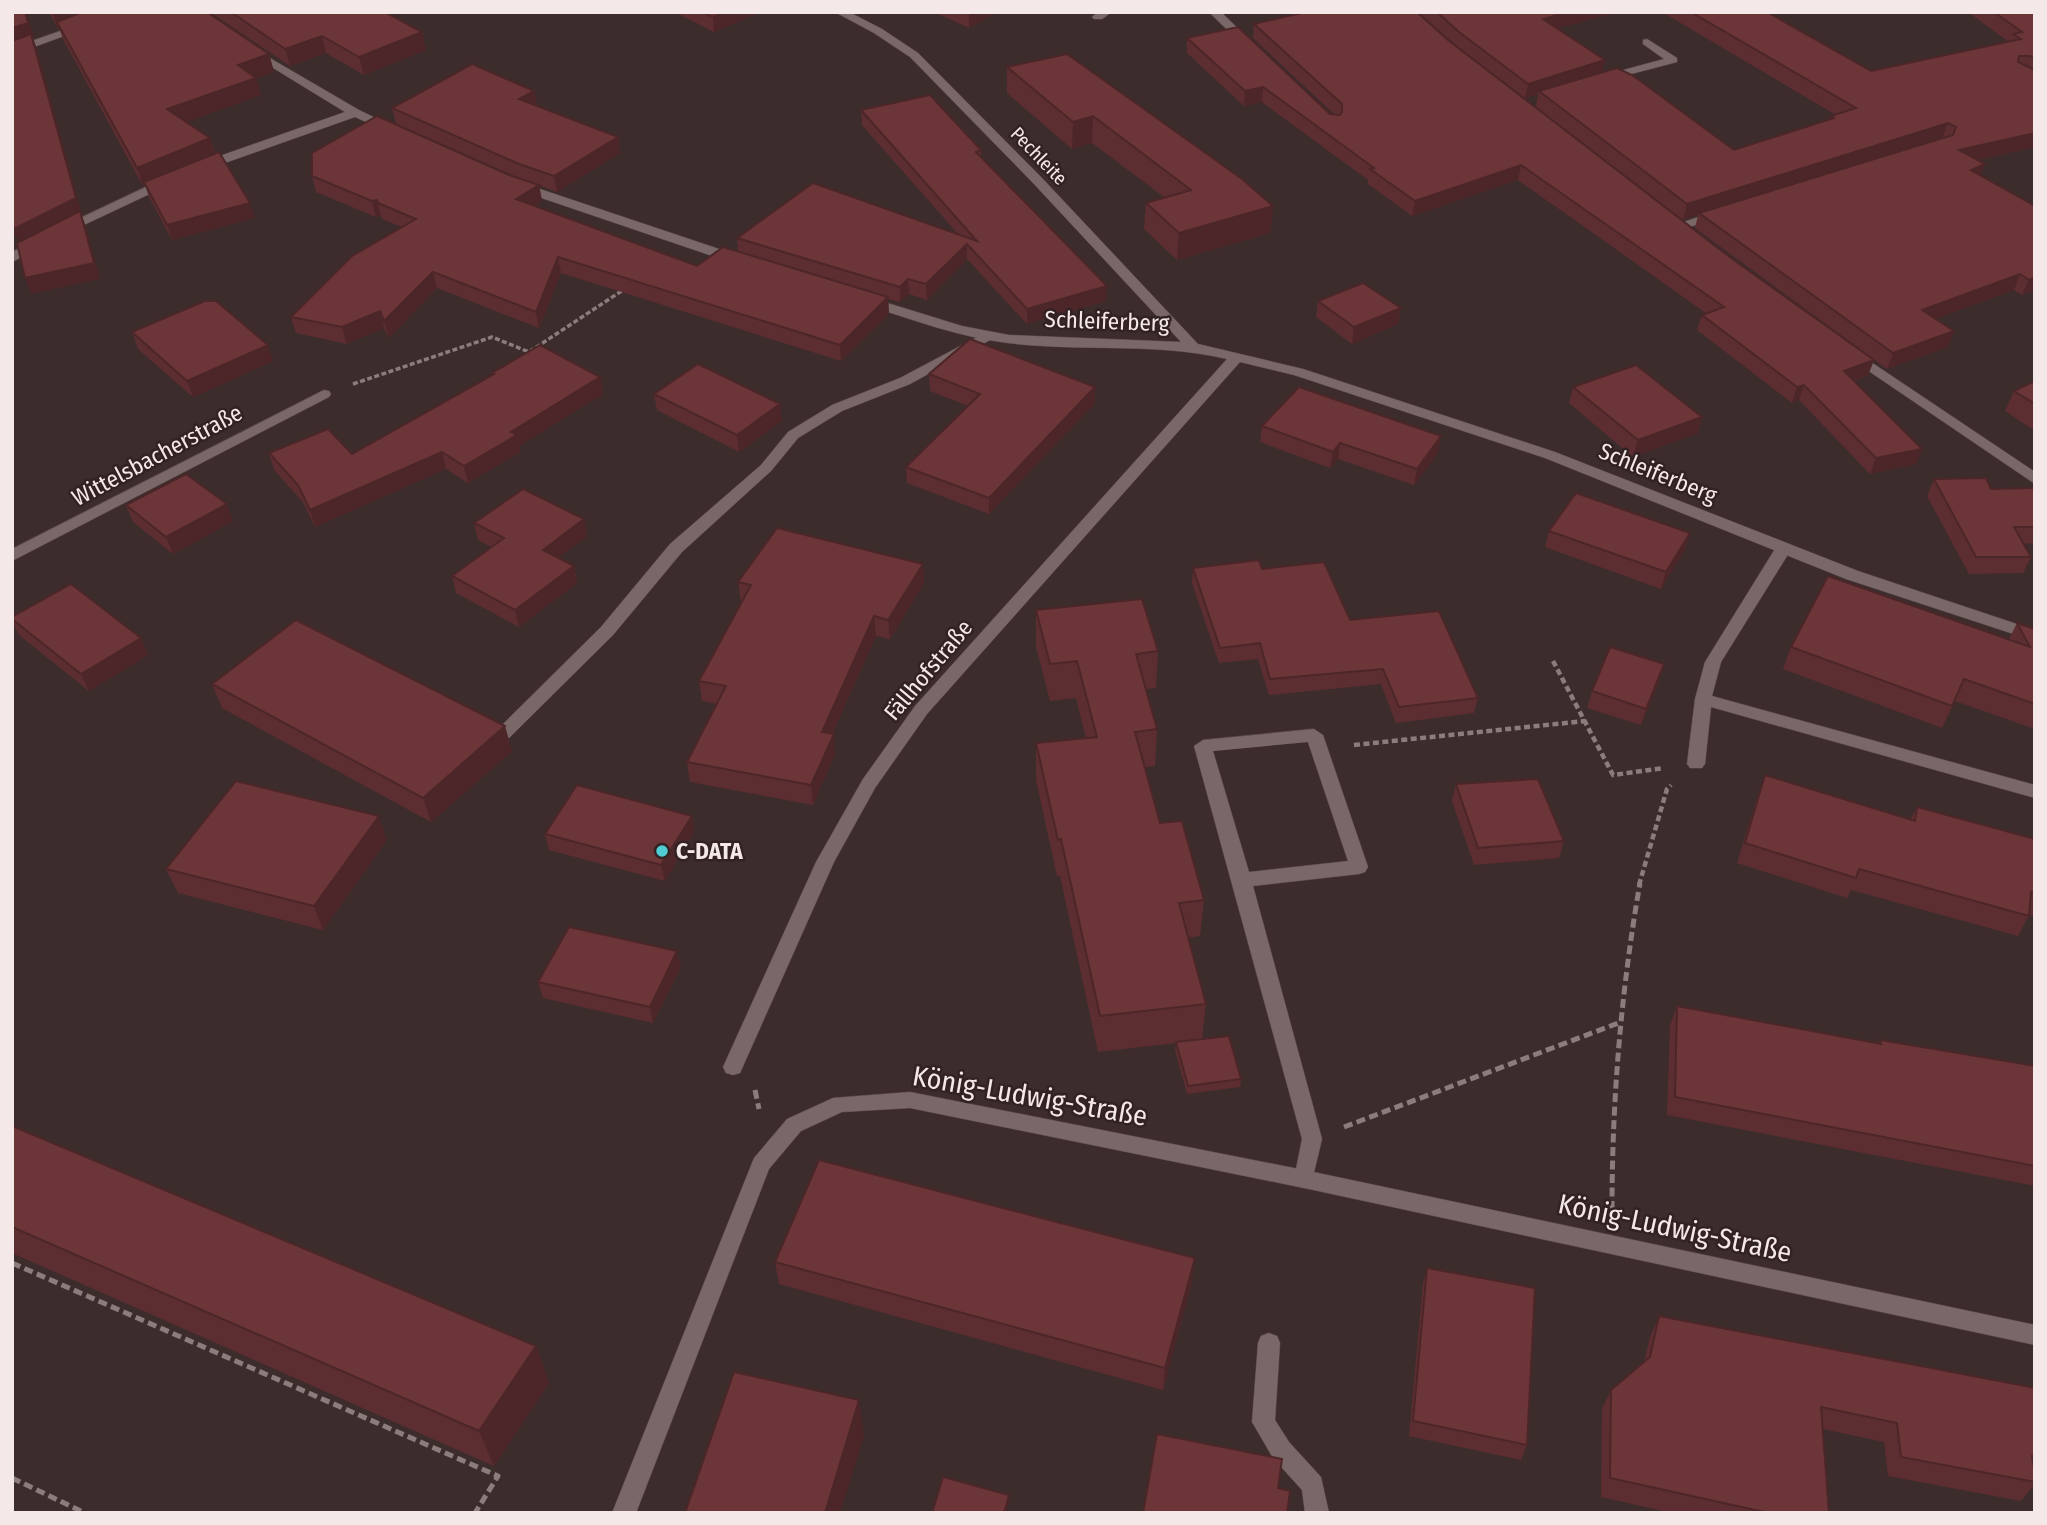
<svg xmlns="http://www.w3.org/2000/svg" width="2047" height="1525" font-family="'Fira Sans Condensed',sans-serif">
<style>
.lines{fill:none;stroke-linecap:round;stroke-linejoin:round}
.service-casing{stroke:#594b4c;stroke-width:1}
.minor-casing{stroke:#594b4c;stroke-width:1}
.path-far2{stroke:#8c7d7d;stroke-width:3.5;stroke-dasharray:5 2.5;stroke-linecap:butt}
.path-far1{stroke:#8c7d7d;stroke-width:4.5;stroke-dasharray:6 3.5;stroke-linecap:butt}
.path{stroke:#8c7d7d;stroke-width:5;stroke-dasharray:9 4.5;stroke-linecap:butt}
.service{fill:#7a6767;fill-rule:evenodd}
.minor{fill:#7a6767;fill-rule:evenodd}
.wall{fill:#5d2e31}
.shaded-wall{fill:#4c2628}
.building{fill:#6c3639;stroke:#4c2628;stroke-width:2}
.poi-dot{fill:#51ccd3;stroke:#322223;stroke-width:2.5}
.labels{text-anchor:middle;dominant-baseline:central;stroke-width:5;stroke-linejoin:round;paint-order:stroke}
.far-street-label{font-size:19px;fill:#f4e8e8;stroke:#322223}
.street-label{font-size:23px;fill:#f4e8e8;stroke:#322223}
.poi-label{font-size:23px;font-weight:bold;fill:#f4e8e8;stroke:#322223;text-anchor:start}
.near-street-label{font-size:28px;fill:#f4e8e8;stroke:#322223}
</style>
<rect width="100%" height="100%" fill="#3d2c2c"/>
<g class="lines">
<g class="service-casing">
<g id="service">
<path d="M1098,12H1112L1102,19H1094L1092,17Z"/>
<path d="M1647,39L1677,58V62L1601,82V76L1664,59L1643,44V40Z"/>
<path d="M1719,210L1724,211V217L1679,230L1672,226Z"/>
<path d="M987,332L994,336L992,339L910,384L842,411L798,438L771,471L682,552L613,635L509,738H497L494,734L497,730L601,627L670,544L761,465L788,432L832,405L900,378Z"/>
<path d="M324,390L329,391L331,394L329,397L12,561V549Z"/>
<path d="M1784,543L1792,548L1721,662L1712,696L2035,785V798L1711,707L1705,764L1702,768H1690L1687,764L1695,699L1705,662L1778,544Z"/>
<path d="M1314,729L1323,735L1368,867L1365,872L1359,874L1253,886L1322,1139L1311,1185L1304,1188L1297,1185L1294,1179L1302,1139L1194,746L1203,740ZM1308,742L1348,861L1249,872L1213,751Z"/>
<path d="M1269,1333L1277,1336L1280,1343L1275,1420L1289,1442L1321,1477L1329,1513H1305L1302,1490L1273,1458L1252,1422L1258,1343L1261,1336Z"/>
</g>
</g>
<g class="minor-casing">
<g id="minor">
<path d="M114,12H130L12,55V48Z"/>
<path d="M835,12H849L882,29L918,53L1042,178L1198,344L1303,369L1555,452L1858,571L2035,630V641L1846,579L1545,458L1294,375L1240,362L927,714L875,788L834,862L740,1073L733,1075L726,1073L723,1067L816,862L863,779L915,706L1227,359C1155,342 1081,352 1008,343C958,337 911,319 863,304L861,301L868,297L962,326L1009,335L1181,342L1034,184L910,57L874,33Z"/>
<path d="M1209,12H1221L1251,41V45H1243Z"/>
<path d="M251,47L359,110L398,129L388,132L355,117L205,170H197V164L345,112L247,52L245,50Z"/>
<path d="M169,176L175,180L173,183L69,232L64,233L57,229Z"/>
<path d="M519,182L740,256L742,259L735,263L730,262L515,189V183Z"/>
<path d="M40,238L45,239V245L12,262V252Z"/>
<path d="M1853,350L2035,472V484L1848,357L1846,354Z"/>
<path d="M910,1092L1304,1170L2035,1325V1345L1304,1188L910,1108L842,1112L801,1131L769,1169L636,1513H612L754,1158L787,1119L833,1098Z"/>
</g>
</g>
<path class="path-far2" d="M353,384L492,337L529,352L623,290"/>
<g class="path-far1">
<path d="M1553,661L1613,775L1664,768"/>
<path d="M1354,745L1585,721"/>
<path d="M1639,885L1667,789L1671,785"/>
</g>
<g class="path">
<path d="M755,1090L759,1109"/>
<path d="M1344,1127L1621,1022"/>
<path d="M1612,1210C1612,1100 1621,991 1640,883"/>
<path d="M12,1263L498,1476L475,1513"/>
<path d="M12,1478L85,1513"/>
</g>
<use href="#service" class="service"/>
<use href="#minor" class="minor"/>
</g>
<g class="wall">
<path d="M49,12H207L269,54L274,72L256,78L261,95L186,122L210,138L215,153L255,218L172,240L149,197L145,185L143,186L63,39L59,28L58,29Z"/>
<path d="M210,12H385L422,32L426,50L364,75L326,53L290,66Z"/>
<path d="M675,12H761L714,32Z"/>
<path d="M934,12H998L969,28Z"/>
<path d="M1418,12H1619L1557,28L1603,72L1734,150L1830,120L1831,116L1836,115L1662,12H1767L1871,71L2009,42L1968,12H2035V147L1977,160L1981,175L2035,290L2022,295L2014,290L1935,319L1948,347L1887,369L1695,228L1698,215L1683,220L1536,107L1538,94L1525,98L1457,46Z"/>
<path d="M1254,24L1448,40L1731,258L1874,360L1868,375L1854,381L1916,464L1870,474L1799,400L1792,403L1697,330L1702,315L1706,313L1518,180L1412,216L1368,184V180L1262,102L1244,106L1187,53V38L1330,114L1335,115L1253,38Z"/>
<path d="M1007,67L1273,206L1270,233L1177,260L1144,229L1146,203L1164,197L1092,143L1072,149L1007,93Z"/>
<path d="M534,91L537,106L618,137L620,153L557,192L539,185L542,201L534,206L697,266L738,252L737,238L958,234L862,125L861,110L981,150V157L1106,301L1027,324L967,259L927,300L909,294L900,302L888,299L889,314L841,361L561,273L539,328L437,288L389,338L384,328L347,344L296,333L291,317L402,227L382,219L381,216L376,217L316,192L312,176L509,175L519,178L396,124L392,108Z"/>
<path d="M1318,301L1401,308L1398,324L1352,344L1316,317Z"/>
<path d="M132,332L273,361L193,397L138,349Z"/>
<path d="M492,373L600,377L603,394L519,446L520,452L468,483L446,469L315,527L303,502L274,470L269,453L352,454L492,375Z"/>
<path d="M929,374L1095,387V403L989,514L907,483L906,467L968,406L930,391Z"/>
<path d="M2035,381V431L2005,411L2014,391Z"/>
<path d="M1573,387L1702,417L1698,433L1633,457L1569,403Z"/>
<path d="M654,394L780,404L782,421L739,452L657,410Z"/>
<path d="M1262,426L1438,453L1414,485L1338,459L1330,468L1260,442Z"/>
<path d="M1934,479L1991,489L2035,488V543L2023,544L2031,557L2023,573L1969,574L1927,496Z"/>
<path d="M126,505L233,521L173,554L133,522Z"/>
<path d="M584,519L587,536L558,558L574,566L577,583L519,627L456,593L452,576L492,547L478,540L474,523Z"/>
<path d="M1549,531L1690,533L1685,549L1661,589L1545,547Z"/>
<path d="M923,564L924,583L890,639L876,636L832,734L835,754L813,805L690,782L687,762L717,704L702,701L699,681L742,601H741L738,582Z"/>
<path d="M1193,568L1262,569L1478,698L1474,713L1396,723L1381,684L1269,695L1258,659L1219,663L1192,583Z"/>
<path d="M1036,610L1158,651L1156,688L1146,689L1157,729L1155,766L1145,767L1160,823L1204,900L1200,936L1188,938L1206,1004L1202,1039L1241,1079L1240,1087L1187,1094L1175,1051L1176,1043L1098,1052L1060,876H1057L1036,780V743L1086,738L1076,698L1050,701L1036,647Z"/>
<path d="M12,617L141,638L148,655L89,691L19,635L12,620Z"/>
<path d="M2017,623L2035,629V729L1955,701L1942,728L1783,669L1791,647L2009,639Z"/>
<path d="M1659,681L1641,725L1587,708L1592,691Z"/>
<path d="M212,684L512,751L431,822L222,708Z"/>
<path d="M1765,775L1910,820L1917,807L2035,839V916L2029,915L2018,936L1851,890L1847,898L1737,863L1758,795Z"/>
<path d="M1456,784L1564,841L1559,858L1474,865L1452,801Z"/>
<path d="M692,816L694,832L665,881L549,850L545,834Z"/>
<path d="M387,840L323,930L178,893L166,869Z"/>
<path d="M681,967L653,1023L543,998L538,982Z"/>
<path d="M1677,1006L1879,1043L1880,1040L2035,1066V1186L1667,1115L1670,1025Z"/>
<path d="M12,1126L536,1346L549,1383L494,1466L12,1253Z"/>
<path d="M775,1262L1192,1281L1163,1390L779,1284Z"/>
<path d="M1427,1268L1527,1445L1521,1460L1409,1436L1423,1283Z"/>
<path d="M1659,1316L2035,1388V1484L2021,1501L1888,1476L1884,1442L1823,1429L1829,1513H1672L1601,1497L1602,1409L1611,1390L1644,1362L1650,1337Z"/>
</g>
<g class="shaded-wall">
<path d="M25,12H27L34,38H33L37,49L82,214H81L86,227L100,279L31,294L25,278L20,245L16,236L12,237V28Z"/>
<path d="M52,12H105L57,22L59,28L58,29Z"/>
<path d="M725,12H761L714,32L713,17Z"/>
<path d="M969,12H998L969,28Z"/>
<path d="M1567,12H1619L1540,33L1543,19Z"/>
<path d="M422,32L426,50L364,75L359,57Z"/>
<path d="M322,36L326,53L290,66L285,49Z"/>
<path d="M269,54L274,72L256,78L261,95L173,127L167,109L238,65Z"/>
<path d="M1605,60L1602,75L1539,91L1538,94L1525,98L1528,84Z"/>
<path d="M1263,87L1262,102L1244,106L1245,91Z"/>
<path d="M534,91L537,107L519,99Z"/>
<path d="M1093,116L1092,143L1072,149L1073,122Z"/>
<path d="M1948,123L1942,138L1699,213L1698,215L1683,220L1687,204Z"/>
<path d="M2035,133V147L1953,165L1959,150Z"/>
<path d="M618,137L620,153L557,192L554,176Z"/>
<path d="M210,138L215,156L144,182L145,185L143,186L137,168Z"/>
<path d="M1985,164L1979,180L1971,170Z"/>
<path d="M1521,165L1518,180L1412,216L1415,201Z"/>
<path d="M539,185L542,201L519,215L516,199Z"/>
<path d="M377,200L381,216L376,217L372,201Z"/>
<path d="M250,203L255,218L172,240L167,225Z"/>
<path d="M1273,206L1270,233L1177,260L1179,233Z"/>
<path d="M967,244V259L927,300L926,284Z"/>
<path d="M558,257L561,273L539,328L536,312Z"/>
<path d="M433,272L437,288L389,338L384,321Z"/>
<path d="M2020,274L2014,290L1916,326L1922,310Z"/>
<path d="M2035,277V290L2022,295L2029,280Z"/>
<path d="M908,279L909,294L900,302V287Z"/>
<path d="M1107,286L1106,301L1027,324V309Z"/>
<path d="M888,297L889,314L841,361L840,345Z"/>
<path d="M1401,308L1398,324L1352,344L1354,327Z"/>
<path d="M380,311L384,328L347,344L342,327Z"/>
<path d="M1954,331L1948,347L1887,369L1893,353Z"/>
<path d="M268,345L273,361L193,397L187,381Z"/>
<path d="M1874,360L1868,375L1838,386L1844,371Z"/>
<path d="M600,377L603,394L519,446L520,452L468,483L464,466L511,432Z"/>
<path d="M1804,385L1799,400L1792,403L1797,387Z"/>
<path d="M1095,387V403L989,514V498Z"/>
<path d="M780,404L782,421L739,452L737,435Z"/>
<path d="M1702,417L1698,433L1633,457L1638,440Z"/>
<path d="M1441,436L1438,453L1414,485L1417,469Z"/>
<path d="M1340,443L1338,459L1330,468L1333,452Z"/>
<path d="M1922,449L1916,464L1870,474L1876,458Z"/>
<path d="M442,452L446,469L315,527L310,510Z"/>
<path d="M227,504L233,521L173,554L166,537Z"/>
<path d="M584,519L587,536L546,567L543,550Z"/>
<path d="M1690,533L1685,549L1661,589L1666,572Z"/>
<path d="M923,564L924,583L890,639L888,620Z"/>
<path d="M574,566L577,583L519,627L515,610Z"/>
<path d="M874,616L876,636L824,751L822,732Z"/>
<path d="M141,638L148,655L89,691L81,674Z"/>
<path d="M1664,664L1659,681L1641,725L1646,709Z"/>
<path d="M505,726L512,751L431,822L423,798Z"/>
<path d="M834,734L835,754L813,805L811,785Z"/>
<path d="M379,816L387,840L323,930L314,906Z"/>
<path d="M692,816L694,832L665,881L661,865Z"/>
<path d="M677,951L681,967L653,1023L650,1007Z"/>
<path d="M1195,1258L1192,1281L1163,1390L1165,1368Z"/>
<path d="M536,1346L549,1383L494,1466L479,1431Z"/>
<path d="M859,1400L864,1436L840,1513H825Z"/>
<path d="M1009,1495V1502L1006,1513H1004Z"/>
</g>
<g class="building">
<path d="M12,12H25L28,23L12,28Z"/>
<path d="M82,12H207L269,54L238,65L256,78L167,109L210,138L137,168L57,22Z"/>
<path d="M231,12H385L422,32L359,57L322,36L285,49Z"/>
<path d="M702,12H725L713,17Z"/>
<path d="M1306,12H1417L1448,40L1731,258L1874,360L1844,371L1922,449L1876,458L1804,385L1797,387L1702,315L1724,307L1521,165L1415,201L1370,169L1374,168L1263,87L1245,91L1187,38L1238,27L1330,114L1340,115L1342,112V104L1254,24Z"/>
<path d="M1437,12H1567L1543,19L1605,60L1528,84L1459,32Z"/>
<path d="M1691,12H1767L1871,71L2021,39L2013,34L2022,32L1994,12H2035V59L2030,56H2019L2018,62L2035,70V133L1959,150L1985,164L1971,170L2035,206V277L2029,280L2020,274L1922,310L1954,331L1893,353L1699,213L1953,135L1956,127L1948,123L1687,204L1539,91L1617,68L1632,75L1734,150L1834,118L1831,116L1856,108Z"/>
<path d="M31,34L76,198L14,229L12,223V41Z"/>
<path d="M1067,54L1242,179L1273,206L1179,233L1146,203L1191,190L1093,116L1073,122L1007,67Z"/>
<path d="M472,64L534,91L519,99L618,137L554,176L519,164L392,108Z"/>
<path d="M930,95L981,150L976,152L1107,286L1027,309L967,244L926,284L908,279L900,287L737,238L813,183L977,241L861,110Z"/>
<path d="M377,116L509,175L539,185L516,199L697,266L723,247L888,297L840,345L558,257L536,312L433,272L384,321L380,311L342,327L291,317L352,256L416,219L378,203L377,200L372,201L312,176V153Z"/>
<path d="M219,152L250,203L167,225L144,182Z"/>
<path d="M80,211L94,263L25,278L17,243Z"/>
<path d="M1363,283L1401,308L1354,327L1318,301Z"/>
<path d="M205,301H216L268,345L187,381L132,332Z"/>
<path d="M970,339L1095,387L989,498L906,467L980,394L929,374Z"/>
<path d="M540,345L600,377L511,432L517,435L464,466L442,452L310,510L298,485L269,453L328,429L352,454L494,374L492,373Z"/>
<path d="M698,364L780,404L737,435L654,394Z"/>
<path d="M1636,365L1702,417L1638,440L1573,387Z"/>
<path d="M2035,381V404L2014,391Z"/>
<path d="M1299,387L1441,436L1417,469L1340,443L1333,452L1262,426Z"/>
<path d="M186,474L227,504L166,537L126,505Z"/>
<path d="M1986,478L1991,489L2035,488V527H2014L2031,557H1976L1934,479Z"/>
<path d="M523,489L584,519L543,550L574,566L515,610L452,576L504,538L474,523Z"/>
<path d="M1576,493L1690,533L1666,572L1549,531Z"/>
<path d="M777,528L923,564L888,620L874,616L822,732L834,734L811,785L687,762L726,686L699,681L751,585L738,582Z"/>
<path d="M1259,560L1262,569L1324,562L1350,620L1439,611L1478,698L1399,707L1383,669L1270,679L1260,643L1220,648L1193,568Z"/>
<path d="M1828,576L2030,647L2017,623L2035,629V704L1964,679L1952,706L1791,647Z"/>
<path d="M71,584L141,638L81,674L12,619V617Z"/>
<path d="M1142,599L1158,651L1136,654L1157,729L1135,732L1160,823L1182,821L1204,900L1179,903L1206,1004L1100,1016L1061,839L1058,840L1036,743L1097,737L1077,661L1050,664L1036,610Z"/>
<path d="M296,620L505,726L423,798L212,684Z"/>
<path d="M1610,647L1664,664L1646,709L1592,691Z"/>
<path d="M1765,775L1915,821L1917,807L2035,839V893L2031,892L2029,916L1859,869L1856,878L1745,843Z"/>
<path d="M1538,779L1564,841L1478,848L1456,784Z"/>
<path d="M236,781L379,816L314,906L166,869Z"/>
<path d="M577,785L692,816L661,865L545,834Z"/>
<path d="M569,927L677,951L650,1007L538,982Z"/>
<path d="M1677,1006L1881,1044L1880,1040L2035,1066V1166L1675,1097Z"/>
<path d="M1229,1036L1241,1079L1188,1086L1176,1042Z"/>
<path d="M12,1126L536,1346L479,1431L12,1227Z"/>
<path d="M819,1160L1195,1258L1165,1368L775,1262Z"/>
<path d="M1427,1268L1535,1288L1527,1445L1413,1421Z"/>
<path d="M1659,1316L2035,1388V1456H2032L2035,1474V1482L1901,1457L1897,1423L1821,1407L1829,1513H1769L1610,1478L1611,1390L1650,1357Z"/>
<path d="M734,1372L859,1400L825,1513H685Z"/>
<path d="M1157,1434L1282,1459L1278,1488L1290,1491L1287,1513H1143Z"/>
<path d="M943,1477L1009,1495L1004,1513H932Z"/>
</g>
<circle class="poi-dot" cx="662" cy="851" r="7"/>
<g class="labels">
<g class="far-street-label">
<text transform="translate(1039 156) rotate(46)">Pechleite</text>
</g>
<g class="street-label">
<text transform="translate(1107 321) rotate(2)">Schleiferberg</text>
<text transform="translate(157 455) rotate(-28)">Wittelsbacherstraße</text>
<text transform="translate(1658 473) rotate(22)">Schleiferberg</text>
<text transform="translate(928 670) rotate(-50)">Fällhofstraße</text>
</g>
<g class="poi-label">
<text x="676" y="851">C-DATA</text>
</g>
<g class="near-street-label">
<text transform="translate(1030 1096) rotate(10)">König-Ludwig-Straße</text>
<text transform="translate(1675 1228) rotate(12)">König-Ludwig-Straße</text>
</g>
</g>
<rect width="2047" height="1525" fill="none" stroke="#f4e8e8" stroke-width="28"/>
</svg>
